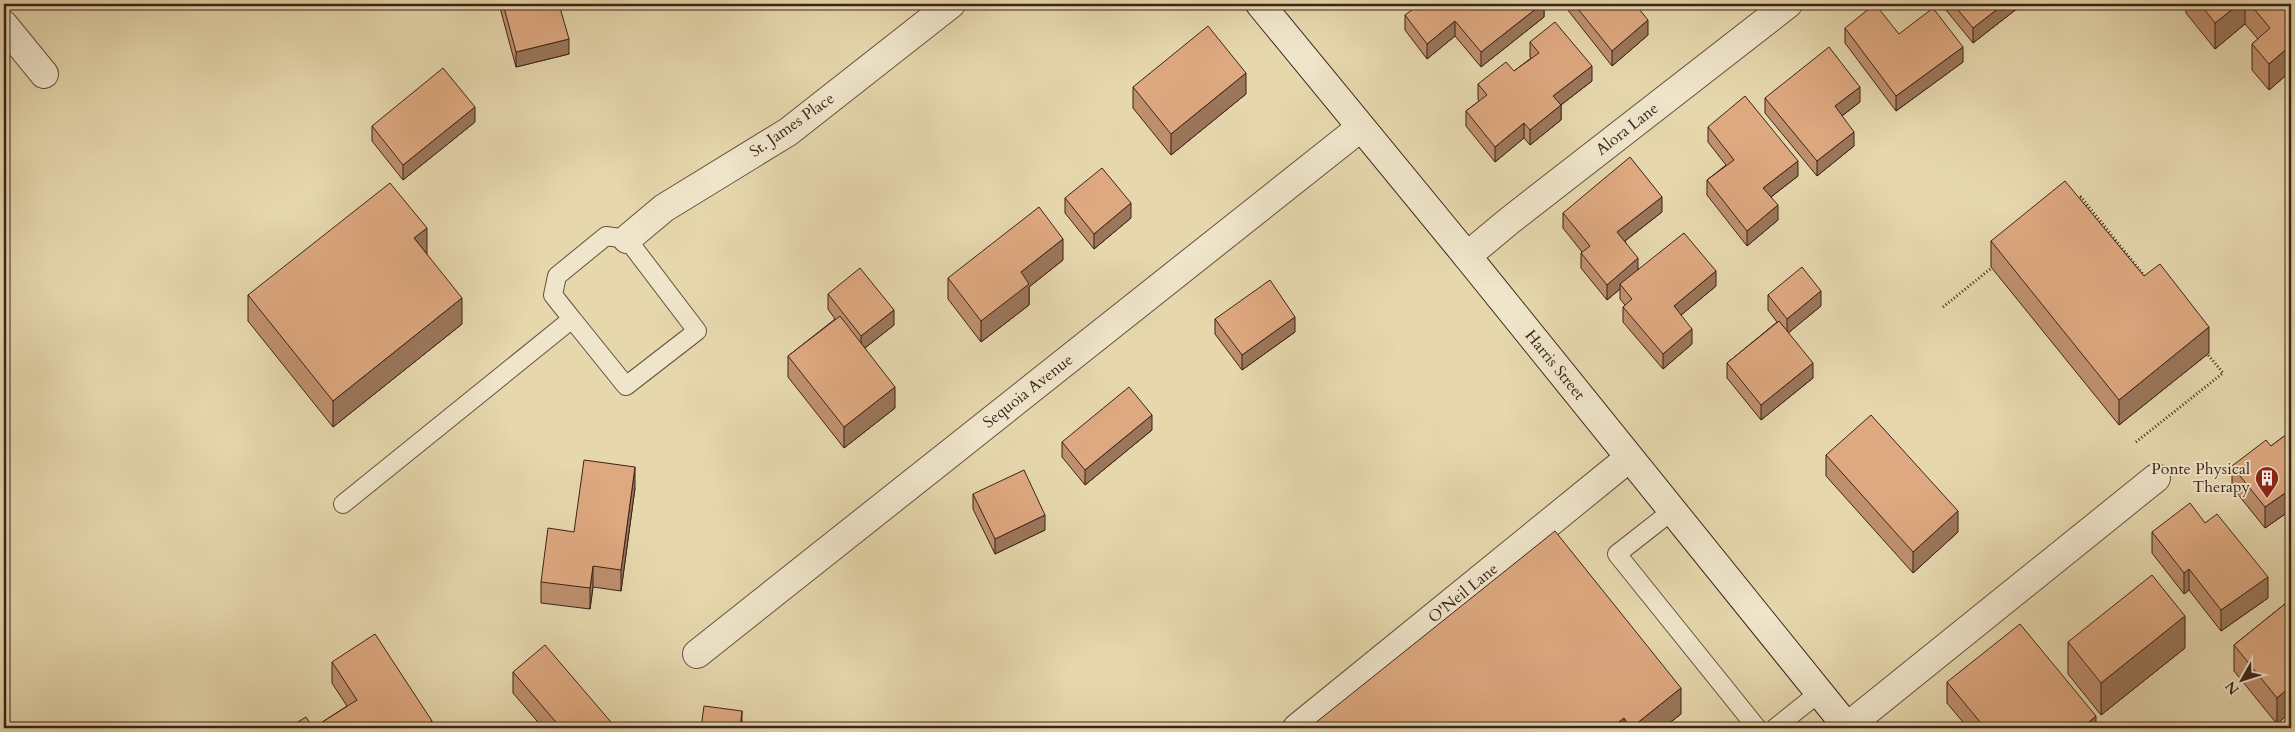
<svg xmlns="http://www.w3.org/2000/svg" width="2295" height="732" font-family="Cardo,serif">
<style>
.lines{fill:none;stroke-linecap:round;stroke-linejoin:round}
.service-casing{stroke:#66503e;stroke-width:20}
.minor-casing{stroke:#66503e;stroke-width:30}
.secondary-casing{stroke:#3c2319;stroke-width:30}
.path{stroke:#3c2319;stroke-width:3;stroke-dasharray:1 2.5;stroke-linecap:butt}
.service{stroke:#efe5ca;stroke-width:18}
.minor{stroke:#efe5ca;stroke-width:28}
.secondary{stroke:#efe5ca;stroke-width:28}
.wall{fill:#bf906e;stroke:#3c2319}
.shaded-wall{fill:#9b765a;stroke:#3c2319}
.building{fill:#dea880;stroke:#3c2319}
.labels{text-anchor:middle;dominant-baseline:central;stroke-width:4;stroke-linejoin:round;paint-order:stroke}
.street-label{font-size:16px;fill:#3c2319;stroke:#efe5ca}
.poi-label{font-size:16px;fill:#3c2319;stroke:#efe5ca;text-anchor:end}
</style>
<rect width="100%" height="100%" fill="#e6d7ad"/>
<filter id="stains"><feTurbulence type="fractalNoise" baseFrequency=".004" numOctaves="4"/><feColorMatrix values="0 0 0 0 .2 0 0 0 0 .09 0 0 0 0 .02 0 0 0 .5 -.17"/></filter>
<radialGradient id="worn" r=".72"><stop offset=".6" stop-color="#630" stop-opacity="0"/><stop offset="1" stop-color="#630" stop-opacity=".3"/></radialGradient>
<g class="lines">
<g class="service-casing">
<g id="service">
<path d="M343,504L572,319L626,386L697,331L627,239L606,236L557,276L553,295L572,319"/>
<path d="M1672,511L1617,554L1757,728"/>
<path d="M1775,728L1820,692"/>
</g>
</g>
<g class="minor-casing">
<g id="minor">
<path d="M4,25L44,74"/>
<path d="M627,239L664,208L788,132L951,4"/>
<path d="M1467,256L1509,221L1788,4"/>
<path d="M697,654L1360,128"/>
<path d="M1847,727L2156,478"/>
<path d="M1297,728L1629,458"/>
</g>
</g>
<g class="secondary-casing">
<path id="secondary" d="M1260,4L1467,256L1848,728"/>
</g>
<g class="path">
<path d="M2077,199L2081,197L2146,278"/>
<path d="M1943,307L1994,266"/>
<path d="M2136,442L2223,373L2205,351"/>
</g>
<use href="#service" class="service"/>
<use href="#minor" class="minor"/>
<use href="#secondary" class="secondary"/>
</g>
<g class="wall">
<path d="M499,4H559L569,54L516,67Z"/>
<path d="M1544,4V17L1481,67L1455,36L1427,59L1405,30V15Z"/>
<path d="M1563,4H1635L1648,35L1612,66Z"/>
<path d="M1941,4H2023L1973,43Z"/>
<path d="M2186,4H2291V71L2269,90L2252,70V44L2258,39L2245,24L2215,49L2186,13Z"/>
<path d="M1845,28L1963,62L1896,111L1845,43Z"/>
<path d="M1530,42L1592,81L1561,105V120L1530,145L1524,138L1495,162L1466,126V111L1479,101L1478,99V84L1514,71L1531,58L1530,57Z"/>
<path d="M1133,87L1246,94L1171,155L1133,108Z"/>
<path d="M1765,98L1860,102L1842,116L1854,146L1817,176L1765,113Z"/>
<path d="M475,122L403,180L372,141V126Z"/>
<path d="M1708,127L1798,176L1771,197L1778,220L1747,246L1707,195V180L1726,165L1708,142Z"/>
<path d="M1065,198L1131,218L1094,249L1065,213Z"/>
<path d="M1662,212L1625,241L1638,269L1716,286L1681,315L1692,344L1663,369L1623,322V307L1625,305L1620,299V289L1607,300L1581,268V253L1582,252L1563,228V213Z"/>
<path d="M1991,241L2144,276L2209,353L2119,425L1991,267Z"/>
<path d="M427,254L462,324L333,427L248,321V295Z"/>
<path d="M1063,260L1029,287V305L981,342L948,299V278Z"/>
<path d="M828,294L894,325L865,348L895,408L844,448L788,377V356L835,319L828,309Z"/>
<path d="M1768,295L1821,306L1788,333L1813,378L1761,420L1727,378V363L1777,322L1768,310Z"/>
<path d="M1215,319L1295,332L1242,370L1215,334Z"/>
<path d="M1152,430L1085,485L1062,457V442Z"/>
<path d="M2291,431V517L2288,512L2265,528L2232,487V466L2271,446Z"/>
<path d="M1826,455L1958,532L1913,573L1826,476Z"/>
<path d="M635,488L621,591L593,587L590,609L541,603V582Z"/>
<path d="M973,494L1045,530L995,554L973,509Z"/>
<path d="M2205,523L2268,598L2221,631L2189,590L2184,594L2152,553V532Z"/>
<path d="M2291,599L2277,724L2234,671V645Z"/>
<path d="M2068,642L2185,648L2101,715L2068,674Z"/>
<path d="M332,662L432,728H313L347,706L332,683Z"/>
<path d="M513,672L616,728H543L513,693Z"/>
<path d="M1947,682L2096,728H1968L1947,703Z"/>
<path d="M1681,714L1663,728H1309Z"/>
</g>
<g class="shaded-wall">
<path d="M1542,4H1544V17L1481,67V52Z"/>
<path d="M2004,4H2023L1973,43V28Z"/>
<path d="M2239,4H2245V24L2215,49V23Z"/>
<path d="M1648,20V35L1612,66V51Z"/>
<path d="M1455,21V36L1427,59V44Z"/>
<path d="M569,39V54L516,67V52Z"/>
<path d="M2291,45V71L2269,90V64Z"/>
<path d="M1963,47V62L1896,111V96Z"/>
<path d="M1592,66V81L1553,111V96Z"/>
<path d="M1246,73V94L1171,155V134Z"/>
<path d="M1860,87V102L1835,121V106Z"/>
<path d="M1561,105V120L1530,145V130Z"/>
<path d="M475,107V122L403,180V165Z"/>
<path d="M1524,123V138L1495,162V147Z"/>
<path d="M1854,132V146L1817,176V161Z"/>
<path d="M1798,161V176L1763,203V188Z"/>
<path d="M1662,197V212L1617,247V232Z"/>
<path d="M1131,203V218L1094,249V234Z"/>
<path d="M1778,205V220L1747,246V231Z"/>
<path d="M427,228V254L414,238Z"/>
<path d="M1063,239V260L1029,287V305L981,342V321L1021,272Z"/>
<path d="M1638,258V273L1620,284V289L1607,300V285Z"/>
<path d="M1716,271V286L1674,321V306Z"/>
<path d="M1821,291V306L1787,334V319Z"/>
<path d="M462,298V324L333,427V401Z"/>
<path d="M894,310V325L861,351V336Z"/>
<path d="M1295,317V332L1242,370V355Z"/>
<path d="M2209,327V353L2119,425V400Z"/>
<path d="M1692,329V344L1663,369V354Z"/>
<path d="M1813,363V378L1761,420V405Z"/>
<path d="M895,387V408L844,448V427Z"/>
<path d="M1152,415V430L1085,485V470Z"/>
<path d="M635,467V488L621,591V570Z"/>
<path d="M2288,491V512L2265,528V507Z"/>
<path d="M1958,511V532L1913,573V552Z"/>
<path d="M1045,515V530L995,554V539Z"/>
<path d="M593,566V587L590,609V588Z"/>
<path d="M2189,569V590L2184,594V573Z"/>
<path d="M2268,577V598L2221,631V610Z"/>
<path d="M2185,616V648L2101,715V683Z"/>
<path d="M2291,686V712L2277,724V698Z"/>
<path d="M1681,688V714L1663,728H1631Z"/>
<path d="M742,711V728H740Z"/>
<path d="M2096,716V728H2082Z"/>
<path d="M1624,718V728H1611Z"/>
<path d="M432,721V728H421Z"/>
</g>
<g class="building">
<path d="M503,4H559L569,39L516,52Z"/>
<path d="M1420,4H1542L1481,52L1455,21L1427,44L1405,15Z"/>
<path d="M1574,4H1635L1648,20L1612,51Z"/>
<path d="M1875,4L1899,34L1933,8L1963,47L1896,96L1845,28Z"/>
<path d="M1953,4H2004L1973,28Z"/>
<path d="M2200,4H2239L2215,23Z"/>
<path d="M2250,4H2291V45L2269,64L2252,44L2270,28Z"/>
<path d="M1555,22L1592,66L1553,96L1561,105L1530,130L1524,123L1495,147L1466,111L1487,95L1478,84L1506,62L1514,71L1539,53L1530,42Z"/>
<path d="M1208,26L1246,73L1171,134L1133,87Z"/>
<path d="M1829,47L1860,87L1835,106L1854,132L1817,161L1765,98Z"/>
<path d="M443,68L475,107L403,165L372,126Z"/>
<path d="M1745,96L1798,161L1763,188L1778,205L1747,231L1707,180L1734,160L1708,127Z"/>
<path d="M1630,157L1662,197L1617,232L1638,258L1607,285L1581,253L1590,246L1563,213Z"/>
<path d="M1102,168L1131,203L1094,234L1065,198Z"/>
<path d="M2065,181L2144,276L2160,264L2209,327L2119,400L1991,241Z"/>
<path d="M390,183L427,228L414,238L462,298L333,401L248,295Z"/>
<path d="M1039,207L1063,239L1021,272L1029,284L981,321L948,278Z"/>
<path d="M1684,233L1716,271L1674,306L1692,329L1663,354L1623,307L1632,299L1620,284Z"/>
<path d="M1802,267L1821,291L1787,319L1768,295Z"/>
<path d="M860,268L894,310L861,336L828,294Z"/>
<path d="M1270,280L1295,317L1242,355L1215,319Z"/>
<path d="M840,316L895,387L844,427L788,356Z"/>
<path d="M1779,321L1813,363L1761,405L1727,363Z"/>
<path d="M1129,387L1152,415L1085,470L1062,442Z"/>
<path d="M1871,415L1958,511L1913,552L1826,455Z"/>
<path d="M2291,431V496L2288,491L2265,507L2232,466L2266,440L2271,446Z"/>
<path d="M584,460L635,467L621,570L593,566L590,588L541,582L548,528L574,532Z"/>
<path d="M1024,470L1045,515L995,539L973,494Z"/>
<path d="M2190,503L2205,523L2217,514L2268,577L2221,610L2189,569L2184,573L2152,532Z"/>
<path d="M1555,531L1681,688L1631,728L1624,718L1611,728H1309Z"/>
<path d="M2152,575L2185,616L2101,683L2068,642Z"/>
<path d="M2291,599V686L2277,698L2234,645Z"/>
<path d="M2020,624L2096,716L2082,728H2003L2000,725L1996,728H1985L1947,682Z"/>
<path d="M375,634L432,721L421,728H288L306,717L313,728L357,700L332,662Z"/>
<path d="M545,645L616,728H561L513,672Z"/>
<path d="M704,706L742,711L740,728H701Z"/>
</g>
<defs>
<g id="building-pin" transform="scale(1.25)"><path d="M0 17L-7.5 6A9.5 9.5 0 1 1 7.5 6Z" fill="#8f2418" stroke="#efe5ca"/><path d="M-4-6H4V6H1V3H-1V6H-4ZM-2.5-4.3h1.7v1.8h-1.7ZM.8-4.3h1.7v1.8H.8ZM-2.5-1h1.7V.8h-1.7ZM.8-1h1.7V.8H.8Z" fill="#fff"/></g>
</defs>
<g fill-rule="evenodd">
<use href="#building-pin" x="2267" y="478"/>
</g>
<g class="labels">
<g class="street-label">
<text transform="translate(792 125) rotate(-35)">St. James Place</text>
<text transform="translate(1627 129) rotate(-38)">Alora Lane</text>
<text transform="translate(1555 365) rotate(51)">Harris Street</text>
<text transform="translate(1028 391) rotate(-38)">Sequoia Avenue</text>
<text transform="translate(1463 593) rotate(-39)">O'Neil Lane</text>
</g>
<g class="poi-label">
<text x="2250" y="469">Ponte Physical<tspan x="2250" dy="18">Therapy</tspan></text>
</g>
</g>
<rect width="2295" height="732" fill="none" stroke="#e6d7ad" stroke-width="20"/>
<rect x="5" y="5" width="2285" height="722" fill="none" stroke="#3c2319" stroke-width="2.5"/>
<rect x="10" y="10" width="2275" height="712" fill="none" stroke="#3c2319"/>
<g transform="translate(2242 680) rotate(231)" stroke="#efe5ca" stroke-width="4" paint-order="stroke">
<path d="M0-4L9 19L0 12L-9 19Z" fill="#3c2319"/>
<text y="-8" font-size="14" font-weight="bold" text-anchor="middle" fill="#3c2319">N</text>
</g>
<rect width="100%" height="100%" filter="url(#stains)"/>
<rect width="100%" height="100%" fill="url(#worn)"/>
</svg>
